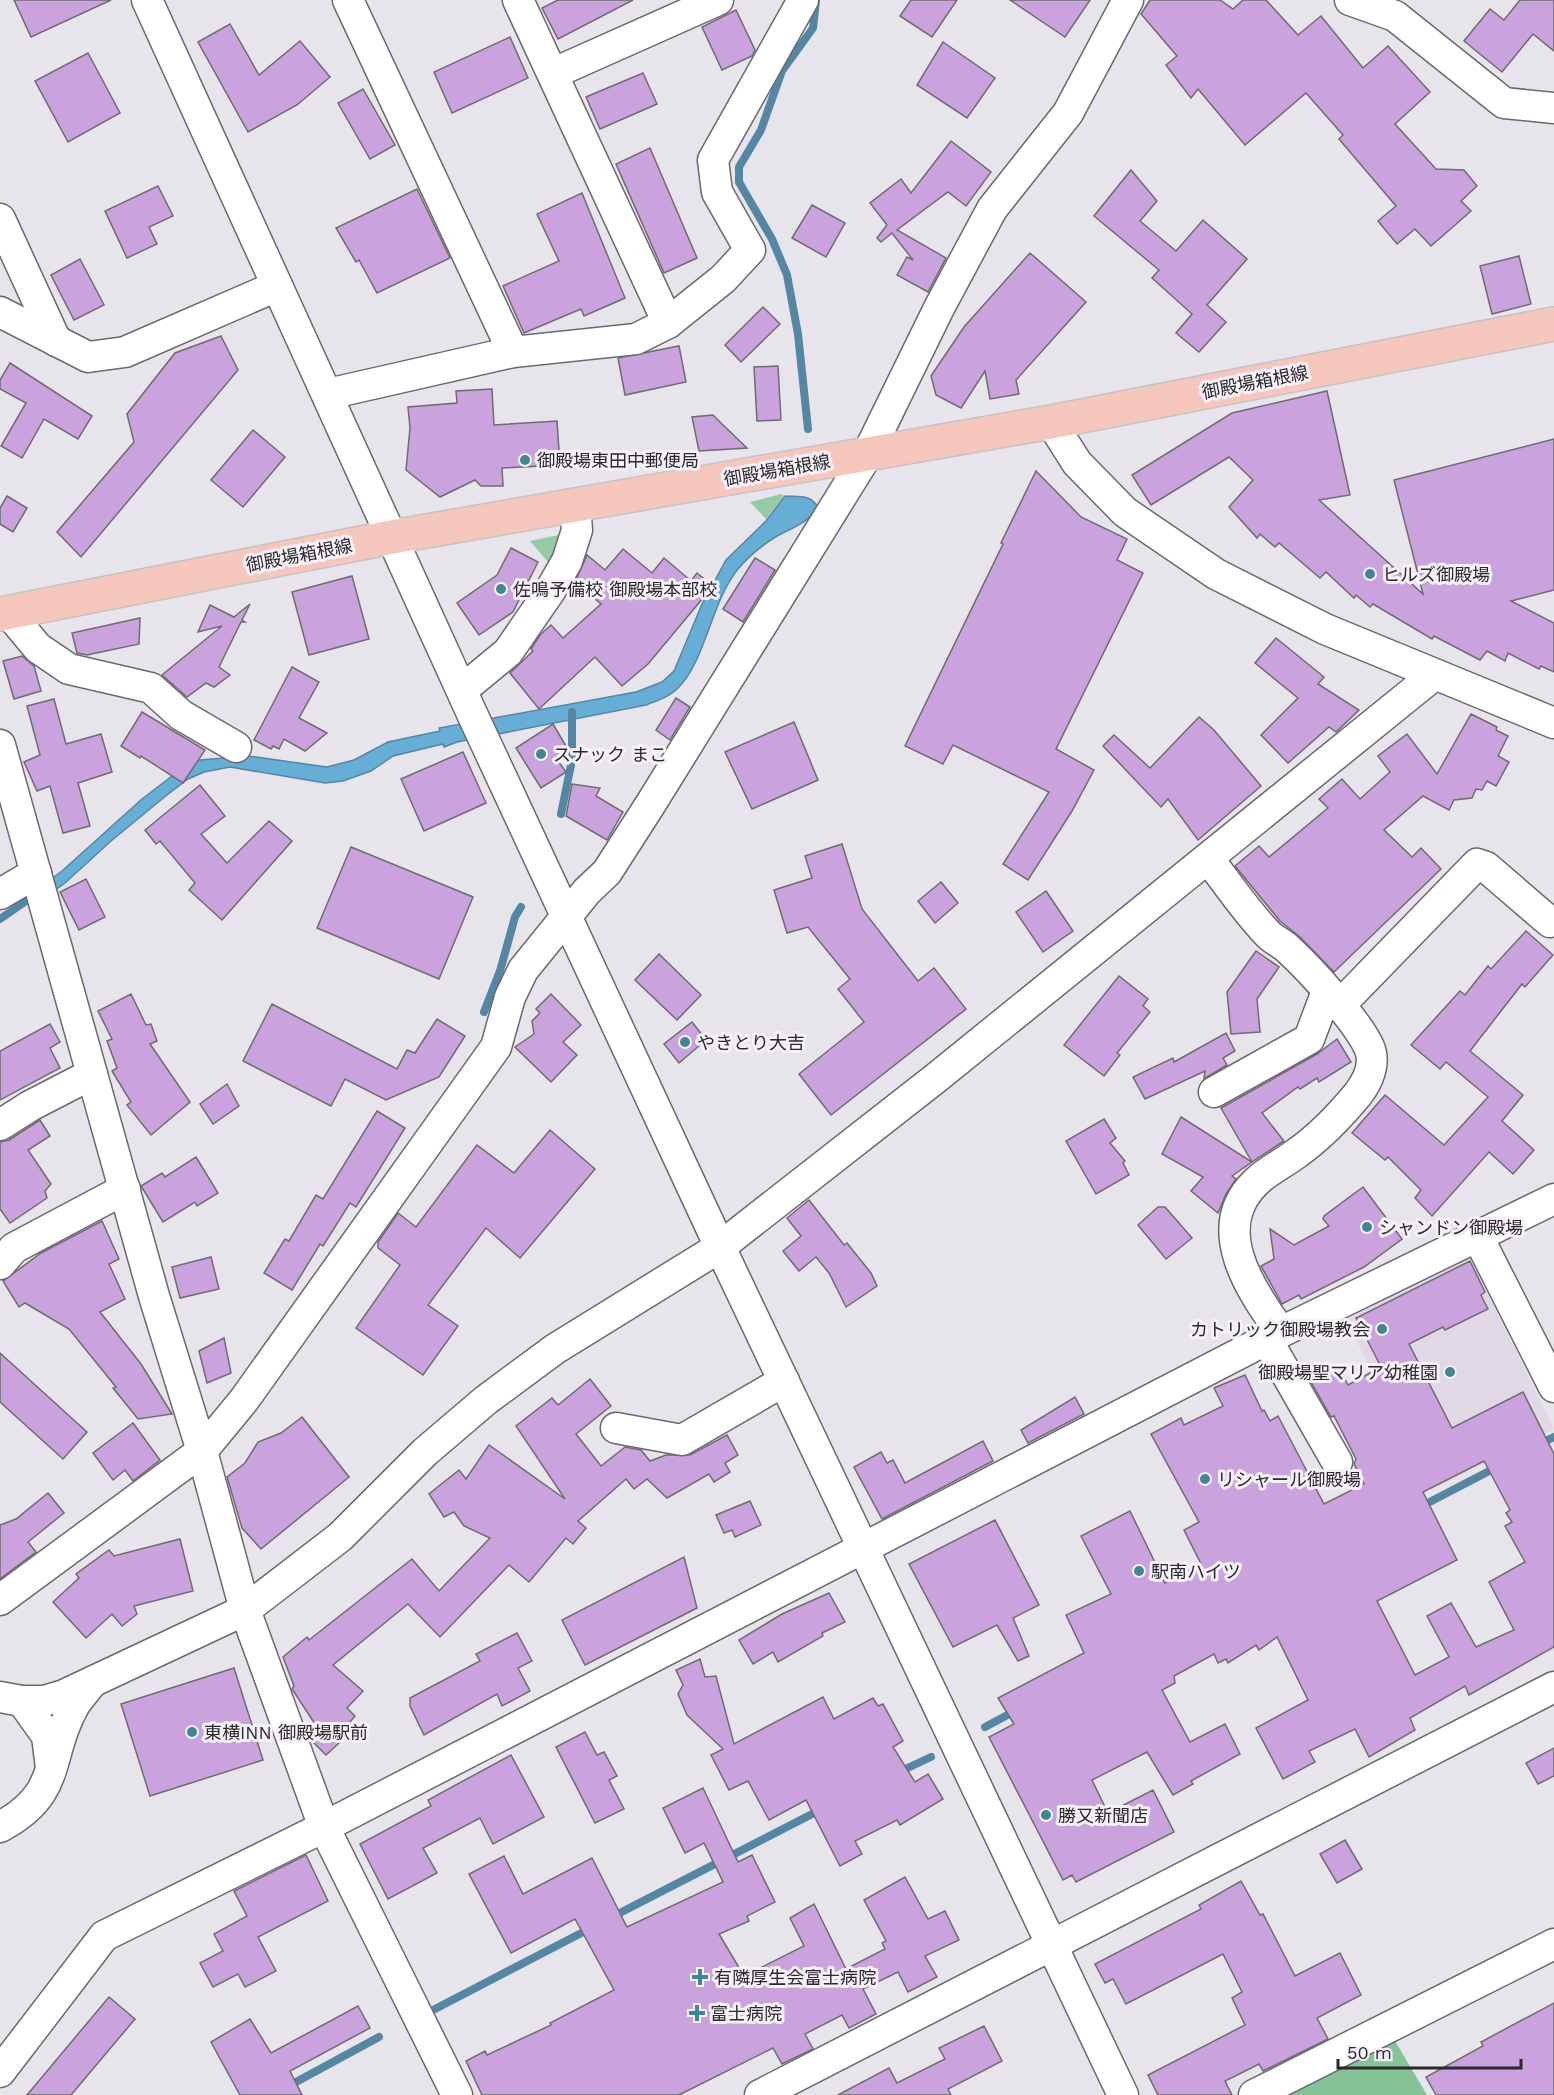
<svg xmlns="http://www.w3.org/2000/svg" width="1554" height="2095" font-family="'Work Sans','Noto Sans JP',sans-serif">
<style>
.built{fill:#e1d8e5}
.green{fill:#95cba4}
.forest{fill:#83c396}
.water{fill:#67aed7;stroke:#5586a4;stroke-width:1.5}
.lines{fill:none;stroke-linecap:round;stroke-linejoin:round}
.stream{stroke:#5586a4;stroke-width:8}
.building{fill:#c9a2de;stroke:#6f6b71;stroke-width:1.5;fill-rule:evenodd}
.minor-casing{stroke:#6b686e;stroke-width:33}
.major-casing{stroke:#c4c3c4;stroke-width:36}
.minor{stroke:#fff;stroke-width:30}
.major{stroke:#f5c7bc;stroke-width:33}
.poi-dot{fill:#418692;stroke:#f6f1f8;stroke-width:2}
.labels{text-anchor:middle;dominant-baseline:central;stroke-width:6;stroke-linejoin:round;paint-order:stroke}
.street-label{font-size:18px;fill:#2b292c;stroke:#f6f1f8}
.poi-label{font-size:18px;fill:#2b292c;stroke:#f6f1f8;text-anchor:start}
</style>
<rect width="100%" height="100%" fill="#e8e4eb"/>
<path class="built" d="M1469,1256L1554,1429L1431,1490L1346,1320Z"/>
<g class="green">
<path d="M781,494L784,496L766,519L750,502Z"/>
<path d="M563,534L554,569L530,541Z"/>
</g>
<path class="forest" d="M1395,2041L1427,2095H1284Z"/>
<path class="water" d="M785,496C798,497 812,494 818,508C806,524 794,527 777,536C764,544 748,557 738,569C711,602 706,660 678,688C669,697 657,701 646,705L457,742L444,747L443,744L393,756L371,771L343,781L325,783L230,767L204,772L188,779L167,795L111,841L65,883L31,907L27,897L62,871L142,799L184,767L200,760L248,756L327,767L354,760L388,742L440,731L439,728L636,692L662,682L674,671L702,604L726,560L766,521Z"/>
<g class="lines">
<g class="stream">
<path d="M808,429L798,334L787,275L772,239L739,182V167L761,130L782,71L813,28L816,0"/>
<path d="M561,814L572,760V712"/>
<path d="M0,919L36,894"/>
<path d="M484,1012L500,971L515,917L521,907"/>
<path d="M1539,1444L1554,1437"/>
<path d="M1420,1507L1497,1467"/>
<path d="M985,1727L1015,1711"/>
<path d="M899,1772L931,1757"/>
<path d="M612,1917L820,1810"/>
<path d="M435,2009L591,1928"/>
<path d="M272,2095L379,2037"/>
</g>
</g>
<g class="building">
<path d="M14,0H111L31,37Z"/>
<path d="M558,0H633L558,39L542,8Z"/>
<path d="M911,0H957L932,37L900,16Z"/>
<path d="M1010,0H1090L1065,37Z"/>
<path d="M1150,0H1220L1233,9L1243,0H1266L1298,35L1321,16L1363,68L1388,46L1430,92L1395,124L1436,169L1464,170L1477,186L1461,201L1471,211L1431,246L1415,229L1397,244L1378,221L1396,206L1339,139L1343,135L1306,93L1245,145L1198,89L1191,98L1166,65L1177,56L1141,14Z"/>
<path d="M1520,0H1554V51L1533,34L1502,72L1464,41L1490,9L1504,20Z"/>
<path d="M736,10L755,50L752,56L722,70L702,27Z"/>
<path d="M230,24L259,75L300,41L330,77L297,105L248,132L198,42Z"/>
<path d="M510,37L528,78L452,113L434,72Z"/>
<path d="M943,42L995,78L967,118L917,85Z"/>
<path d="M88,53L120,113L68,142L35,81Z"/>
<path d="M643,73L657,104L600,129L586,97Z"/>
<path d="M363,89L395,145L370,159L338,103Z"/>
<path d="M951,141L991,172L966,206L948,192L897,230L946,258L928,292L897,275L907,257L913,260L892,233L881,242L877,238L887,225L870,203L901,179L911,193Z"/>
<path d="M650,148L697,258L664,273L616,164Z"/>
<path d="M1131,170L1157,201L1140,221L1176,251L1203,220L1247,259L1207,305L1226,322L1199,352L1176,333L1192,314L1152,278L1159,270L1094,216Z"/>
<path d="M158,186L173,216L149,227L157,244L127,258L105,211Z"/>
<path d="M417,189L450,258L377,293L359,260L356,262L336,228Z"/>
<path d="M582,193L625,298L584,316L581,309L524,333L503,286L559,261L537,214Z"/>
<path d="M812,205L845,223L826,257L792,238Z"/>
<path d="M1030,253L1086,302L1016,380L1019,394L990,399L985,371L961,408L936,395L931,376L964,327Z"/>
<path d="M1519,256L1531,304L1492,314L1480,266Z"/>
<path d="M80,259L104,305L74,320L51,275Z"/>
<path d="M763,307L780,324L741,362L725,345Z"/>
<path d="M221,336L238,370L81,557L57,532L134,442L127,414L175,353Z"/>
<path d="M679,346L686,382L625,395L618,358Z"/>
<path d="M10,363L92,416L78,439L44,419L22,458L1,446L26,403L0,389V380Z"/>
<path d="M778,366L781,420L757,421L754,367Z"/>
<path d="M492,389L494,425L557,421L560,465L502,468L503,486H481L475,480L440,497L406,470L410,428L408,407L457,403L456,391Z"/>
<path d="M1327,391L1350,495L1319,500L1423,594L1394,480L1554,439V590L1511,601L1554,623V672L1541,666L1539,669L1508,653L1505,661L1487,651L1480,660L1434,636L1432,639L1373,604L1370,607L1356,595L1354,598L1326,572L1320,578L1279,543L1275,547L1260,534L1257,538L1229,507L1253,480L1229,457L1151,505L1132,475L1232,413Z"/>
<path d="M713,415L722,424L747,448L699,451L692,417Z"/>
<path d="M253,430L285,457L243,507L211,480Z"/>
<path d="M1036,471L1081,517L1127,539L1117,560L1143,573L1056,749L1094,770L1072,811L1028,880L1003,864L1049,792L953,745L943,764L905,746L1003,544L1001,543Z"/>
<path d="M7,496L27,508L13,532L0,524V508Z"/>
<path d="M511,548L538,562L513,612L479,635L457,603L497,575Z"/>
<path d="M623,549L652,573L664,558L691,581L697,573L713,586L648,664L622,686L595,657L539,709L510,673L533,651L531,649L540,635L551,625L563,638L601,604L575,582L587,555L605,570Z"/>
<path d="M755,558L775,570L743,622L723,609Z"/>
<path d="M352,576L369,639L309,655L292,592Z"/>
<path d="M250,604L242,620L245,622H241L219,667L230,675L214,687L206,683L187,697L162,675L222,626L198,632L210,605L234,617Z"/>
<path d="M140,618L139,644L87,655L77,653L72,633Z"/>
<path d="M1276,638L1324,677L1318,684L1359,710L1336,732L1329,727L1288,763L1261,735L1298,698L1255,663Z"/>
<path d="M22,656L34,666L41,691L14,699L3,661Z"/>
<path d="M292,667L319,682L299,718L327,733L305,751L284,739L279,749L273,746L271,749L254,740Z"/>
<path d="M676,698L690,707L670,740L656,730Z"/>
<path d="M54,699L66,744L101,734L112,772L78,783L90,826L63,833L50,786L37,791L24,762L40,755L27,706Z"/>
<path d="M142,712L205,750L183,783L141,756L140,758L121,746Z"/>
<path d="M1471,714L1497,727L1496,730L1508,736L1498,756L1509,762L1496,786L1487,781L1482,790L1476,789L1472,798L1454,800L1449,810L1423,796L1384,830L1412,857L1421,848L1441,869L1334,972L1300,937L1280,921L1235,866L1259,846L1269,857L1328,808L1319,799L1342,779L1360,799L1390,772L1378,756L1407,734L1437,774Z"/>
<path d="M1199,717L1214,730L1261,786L1198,840L1168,799L1161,807L1103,746L1114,735L1150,768Z"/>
<path d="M794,722L818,780L752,809L725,752Z"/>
<path d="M553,724L566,746L560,750L564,757L558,761L566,772L541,788L516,748Z"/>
<path d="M463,752L486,803L424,831L401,779Z"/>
<path d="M572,784L600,788L596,796L623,812L607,840L566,816Z"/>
<path d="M200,785L225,816L201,834L227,863L269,821L292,841L222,920L189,890L195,883L160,841L156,844L145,830Z"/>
<path d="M842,844L862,909L918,981L934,968L966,1009L831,1115L799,1074L864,1022L838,989L850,979L808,927L787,933L774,890L812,878L805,856Z"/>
<path d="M351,847L473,897L439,979L317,928Z"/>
<path d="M86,879L105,917L79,930L60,892Z"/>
<path d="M941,882L958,903L935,923L918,901Z"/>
<path d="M1046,891L1073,931L1043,952L1016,912Z"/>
<path d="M1526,931L1553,955L1525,987L1522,984L1470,1051L1523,1095L1502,1121L1534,1150L1513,1174L1489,1152L1432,1216L1415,1198L1421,1190L1388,1157L1385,1160L1352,1133L1385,1095L1444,1145L1488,1097L1446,1062L1440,1069L1411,1045L1460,991L1465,995L1488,966L1491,969Z"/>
<path d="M1256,951L1279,967L1257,999L1260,1032L1231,1034L1227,992Z"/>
<path d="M659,954L701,995L677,1020L635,980Z"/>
<path d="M1119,976L1148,999L1143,1006L1150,1012L1117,1053L1120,1055L1104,1076L1064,1045Z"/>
<path d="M131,994L146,1025L151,1024L157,1041L150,1044L190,1102L151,1135L127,1105L131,1102L112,1071L117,1068L107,1041L112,1039L98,1011Z"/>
<path d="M551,994L581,1025L563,1042L577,1055L551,1082L515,1047L534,1034L532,1021L540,1013L536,1009Z"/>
<path d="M272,1004L397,1069L407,1050L415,1053L437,1019L465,1036L439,1077L386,1100L345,1079L331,1106L243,1061Z"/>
<path d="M692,1022L706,1040L679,1063L664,1044Z"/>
<path d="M50,1024L60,1042L50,1048L60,1068L0,1100V1051Z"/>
<path d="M1226,1033L1235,1051L1223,1058L1227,1065L1204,1079L1205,1071L1145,1099L1133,1077L1173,1058L1174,1062Z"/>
<path d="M1337,1039L1351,1062L1319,1082L1317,1078L1300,1089L1298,1087L1262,1113L1284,1141L1252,1162L1221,1108L1317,1054Z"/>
<path d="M227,1084L239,1106L213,1124L200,1104Z"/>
<path d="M377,1111L405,1128L356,1207L350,1203L323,1246L320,1244L292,1290L264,1273L285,1239L289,1241L316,1195L323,1199Z"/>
<path d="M1181,1117L1252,1162L1232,1176L1236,1179L1226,1194L1218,1213L1191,1191L1203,1177L1162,1154Z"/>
<path d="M1104,1119L1116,1138L1110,1143L1125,1161L1123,1163L1129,1175L1096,1194L1066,1141Z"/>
<path d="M40,1120L50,1136L28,1150L51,1184L45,1191L47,1198L10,1223L0,1209V1142L9,1140Z"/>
<path d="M550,1130L595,1169L520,1258L486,1228L428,1305L458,1326L423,1375L356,1328L400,1265L378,1248V1242L398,1213L416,1227L477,1145L514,1173Z"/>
<path d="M196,1157L218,1193L197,1206L195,1202L163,1222L141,1186L162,1173L165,1177Z"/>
<path d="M1363,1187L1402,1239L1364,1267L1301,1299L1299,1295L1282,1304L1261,1266L1274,1259L1270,1229L1294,1245L1329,1226L1323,1219L1324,1216Z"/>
<path d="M809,1200L844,1245L847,1243L871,1273L877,1286L846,1307L829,1273L816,1257L799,1271L783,1251L801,1236L787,1218Z"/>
<path d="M1158,1207H1165L1192,1238L1166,1259L1138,1225Z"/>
<path d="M102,1221L119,1259L109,1264L125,1299L100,1312L141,1364L172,1414L138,1419L113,1388L116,1387L69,1329L25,1303L19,1307L3,1281L41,1253Z"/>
<path d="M211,1257L219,1289L180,1298L172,1267Z"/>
<path d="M1470,1261L1485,1292L1481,1295L1488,1309L1445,1330L1443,1327L1409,1344L1452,1428L1523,1392L1554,1454V1647L1469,1695L1465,1686L1410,1718L1415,1730L1369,1757L1355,1729L1309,1751L1315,1762L1283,1779L1256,1728L1308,1700L1277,1637L1259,1650L1256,1645L1228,1663L1226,1659L1218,1663L1214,1654L1174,1676L1175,1683L1162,1690L1190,1742L1225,1724L1240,1754L1191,1781L1193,1784L1173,1795L1147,1752L1092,1780L1108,1813L1153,1790L1174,1832L1076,1882L1072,1875L1063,1880L989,1737L1014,1724L998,1698L1084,1653L1066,1615L1111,1594L1081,1536L1130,1511L1165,1583L1201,1564L1184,1530L1199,1522L1151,1434L1181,1418L1184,1425L1223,1406L1214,1388L1245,1375L1262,1411L1264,1410L1270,1421L1278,1416L1324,1504L1364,1484L1354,1464L1356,1459L1334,1416L1331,1417L1311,1382L1340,1369L1348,1385L1381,1367L1356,1318ZM1484,1461L1510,1510L1506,1513L1512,1522L1505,1526L1525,1562L1489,1582L1514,1630L1476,1647L1451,1603L1427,1616L1449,1657L1415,1675L1377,1601L1457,1560L1423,1492Z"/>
<path d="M224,1338L231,1373L207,1383L199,1351Z"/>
<path d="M0,1353L87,1432L63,1459L0,1402Z"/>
<path d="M590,1379L611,1406L576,1434L601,1466L625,1447L641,1450L650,1461L666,1455H690L727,1435L738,1455L725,1463L730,1472L714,1482L709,1474L667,1498L647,1479L634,1489L626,1479L578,1521L586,1528L573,1544L566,1538L529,1582L509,1565L440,1637L408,1604L333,1665L363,1691L347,1708L355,1716L349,1723L351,1732L326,1755L311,1740L309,1736L317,1727L292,1689L294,1686L283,1657L307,1637L309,1640L412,1559L439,1591L490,1538L464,1526L454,1512L444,1517L429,1494L459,1470L466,1479L489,1445L565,1499L516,1426L552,1398L558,1405Z"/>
<path d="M1075,1397L1084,1414L1028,1443L1021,1430Z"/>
<path d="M302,1417L349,1477L261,1549L242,1528L227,1477L245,1463L258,1442L281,1433Z"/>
<path d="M133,1423L160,1460L133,1481L125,1470L113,1480L93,1453Z"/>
<path d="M983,1441L993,1461L882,1519L854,1467L881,1452L887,1463L893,1460L905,1483Z"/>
<path d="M48,1493L64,1513L28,1542L36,1552L0,1579V1525L16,1519Z"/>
<path d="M750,1501L761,1525L735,1537L732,1530L724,1533L716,1515Z"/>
<path d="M995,1520L1039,1605L1013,1618L1029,1656L1018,1661L997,1625L953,1647L909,1564Z"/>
<path d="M180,1539L193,1591L134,1606L137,1614L122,1626L112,1614L86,1638L53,1602L79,1578L76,1574L109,1550L114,1556Z"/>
<path d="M684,1557L697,1608L585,1665L562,1620Z"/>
<path d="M829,1593L845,1622L822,1633L823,1636L778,1662L773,1652L753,1664L739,1640L782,1614Z"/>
<path d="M517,1633L532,1661L518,1668L530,1691L502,1706L497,1694L424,1735L410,1706V1698L480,1661L476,1654Z"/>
<path d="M700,1659L705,1677L716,1676L734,1744L823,1697L834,1719L873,1698L878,1706L883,1704L903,1741L893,1747L915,1782L928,1774L943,1799L900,1825L897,1820L855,1841L862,1854L840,1866L806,1800L769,1820L748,1781L729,1790L711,1755L723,1749L687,1715L678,1694L683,1685L676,1670Z"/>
<path d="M234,1668L263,1760L150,1796L121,1704Z"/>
<path d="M585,1732L597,1755L604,1752L617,1776L609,1780L624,1809L595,1823L556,1747Z"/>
<path d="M1554,1748V1776L1538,1784L1526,1763Z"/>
<path d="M511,1755L544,1817L493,1844L480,1818L423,1848L437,1873L388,1899L360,1844L431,1806L428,1800Z"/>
<path d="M703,1788L738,1862L752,1855L775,1902L747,1916L749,1921L719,1934L744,1976L804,1946L790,1918L814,1904L846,1969L885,1949L882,1943L886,1941L864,1900L905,1877L928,1919L945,1911L959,1940L925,1956L937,1977L908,1992L898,1972L863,1989L876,2014L849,2028L842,2015L805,2034L813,2049L782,2064L773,2048L679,2095H482L466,2061L485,2051L487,2055L551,2025L550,2023L614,1990L575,1919L511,1953L469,1874L504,1856L523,1894L592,1858L627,1927L723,1882L704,1843L685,1853L663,1808Z"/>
<path d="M1345,1840L1362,1869L1337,1883L1320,1854Z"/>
<path d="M306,1855L328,1901L258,1937L276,1971L245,1987L238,1974L213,1987L200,1963L223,1951L214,1934L247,1916L234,1891Z"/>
<path d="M1241,1881L1260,1915L1263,1914L1295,1976L1340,1953L1361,1995L1317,2018L1328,2039L1263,2071L1259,2064L1225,2081L1232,2095H1158L1148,2075L1245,2025L1232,1998L1242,1992L1223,1954L1126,2004L1113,1979L1105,1983L1095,1964L1201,1909L1199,1905Z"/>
<path d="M109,1997L135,2019L71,2095H27Z"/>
<path d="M1554,2003V2095H1436L1426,2077L1483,2046L1481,2042Z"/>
<path d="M358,2006L370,2028L290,2071L302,2095H240L211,2042L250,2019L271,2053Z"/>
<path d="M984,2026L1002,2061L948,2089L951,2095H838L889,2068L897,2083L945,2059L939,2048Z"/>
</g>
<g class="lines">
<g class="minor-casing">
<g id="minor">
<path d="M147,0L474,718L720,1247L1123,2095"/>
<path d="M348,0L513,352"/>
<path d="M518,0L668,323"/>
<path d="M1350,0L1395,16L1504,103L1554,108"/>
<path d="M554,73L718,0"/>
<path d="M0,219L56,341"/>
<path d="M0,312L88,357L125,352L277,286"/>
<path d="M328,394L513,352L636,339L668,323L723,279L750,250L717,192L713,160L803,0"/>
<path d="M1051,422L1077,463L1125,512L1216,574L1325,629L1554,723"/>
<path d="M8,612L38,648L69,669L151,688L181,715L236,747"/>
<path d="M462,690L508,652L550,591L567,561L577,530L575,505"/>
<path d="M0,745L154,1296L202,1451L245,1610L324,1827L457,2095"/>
<path d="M1208,858C1227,883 1245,910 1267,933C1273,940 1282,943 1288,949C1311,970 1357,1021 1369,1047C1376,1063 1368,1081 1358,1094C1339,1117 1321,1136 1297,1153C1284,1163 1267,1171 1256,1182C1208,1228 1251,1291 1281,1332"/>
<path d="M0,894L36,873"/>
<path d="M1340,1005L1477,864L1486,867L1550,922"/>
<path d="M1214,1092L1309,1039L1327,991"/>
<path d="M0,1125L30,1106L92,1074"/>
<path d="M1478,1237L1554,1387"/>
<path d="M0,1264L14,1248L125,1189"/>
<path d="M1267,1340L1337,1462"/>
<path d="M616,1428L682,1440L784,1381"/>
<path d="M0,1600L202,1451L244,1400L496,1047L510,997L523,970L587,891L607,872L650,805L867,455L939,308L992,209L1068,113L1128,0"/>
<path d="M0,1697L22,1701H44L64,1695L245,1610L340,1537L425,1452L486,1400L555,1349L720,1247L936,1078L1434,675"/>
<path d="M22,1701L47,1736L51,1768"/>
<path d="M0,1827C64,1793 45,1756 75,1704C80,1697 87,1689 92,1682"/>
<path d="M0,2072L104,1936L324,1827L1281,1332L1554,1199"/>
<path d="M760,2095L1554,1687"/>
<path d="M1254,2095L1554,1944"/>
</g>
</g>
<g class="major-casing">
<path id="major" d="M0,614L392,537L1051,422L1554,324"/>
</g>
<use href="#minor" class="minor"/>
<use href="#major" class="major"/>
</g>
<g class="poi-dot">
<circle cx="525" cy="460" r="6"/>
<circle cx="1370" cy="574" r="6"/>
<circle cx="501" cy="589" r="6"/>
<circle cx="541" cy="754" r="6"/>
<circle cx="685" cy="1042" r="6"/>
<circle cx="1367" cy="1227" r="6"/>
<circle cx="1382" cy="1329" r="6"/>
<circle cx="1450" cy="1372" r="6"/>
<circle cx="1205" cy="1479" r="6"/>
<circle cx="1139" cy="1571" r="6"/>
<circle cx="192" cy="1732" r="6"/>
<circle cx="1046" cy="1815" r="6"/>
<path d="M697 1968h6v6h6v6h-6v6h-6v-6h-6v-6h6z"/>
<path d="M694 2004h6v6h6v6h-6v6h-6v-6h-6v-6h6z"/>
</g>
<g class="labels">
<g class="street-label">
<text transform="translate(1255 382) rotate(-11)">御殿場箱根線</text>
<text transform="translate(777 470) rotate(-10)">御殿場箱根線</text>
<text transform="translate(299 555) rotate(-11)">御殿場箱根線</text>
</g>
<g class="poi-label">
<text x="537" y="460">御殿場東田中郵便局</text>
<text x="1382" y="574">ヒルズ御殿場</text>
<text x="513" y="589">佐鳴予備校 御殿場本部校</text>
<text x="553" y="754">スナック まこ</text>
<text x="697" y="1042">やきとり大吉</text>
<text x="1379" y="1227">シャンドン御殿場</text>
<text x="1370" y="1329" text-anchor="end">カトリック御殿場教会</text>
<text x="1438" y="1372" text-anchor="end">御殿場聖マリア幼稚園</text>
<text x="1217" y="1479">リシャール御殿場</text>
<text x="1151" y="1571">駅南ハイツ</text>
<text x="204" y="1732">東横INN 御殿場駅前</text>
<text x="1058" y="1815">勝又新聞店</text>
<text x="714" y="1977">有隣厚生会富士病院</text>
<text x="710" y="2013">富士病院</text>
</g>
</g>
<path d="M1338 2059v9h183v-9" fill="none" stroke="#2b292c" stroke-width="3"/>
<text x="1347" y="2059" font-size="18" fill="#2b292c" stroke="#f6f1f8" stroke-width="4.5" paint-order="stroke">50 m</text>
</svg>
